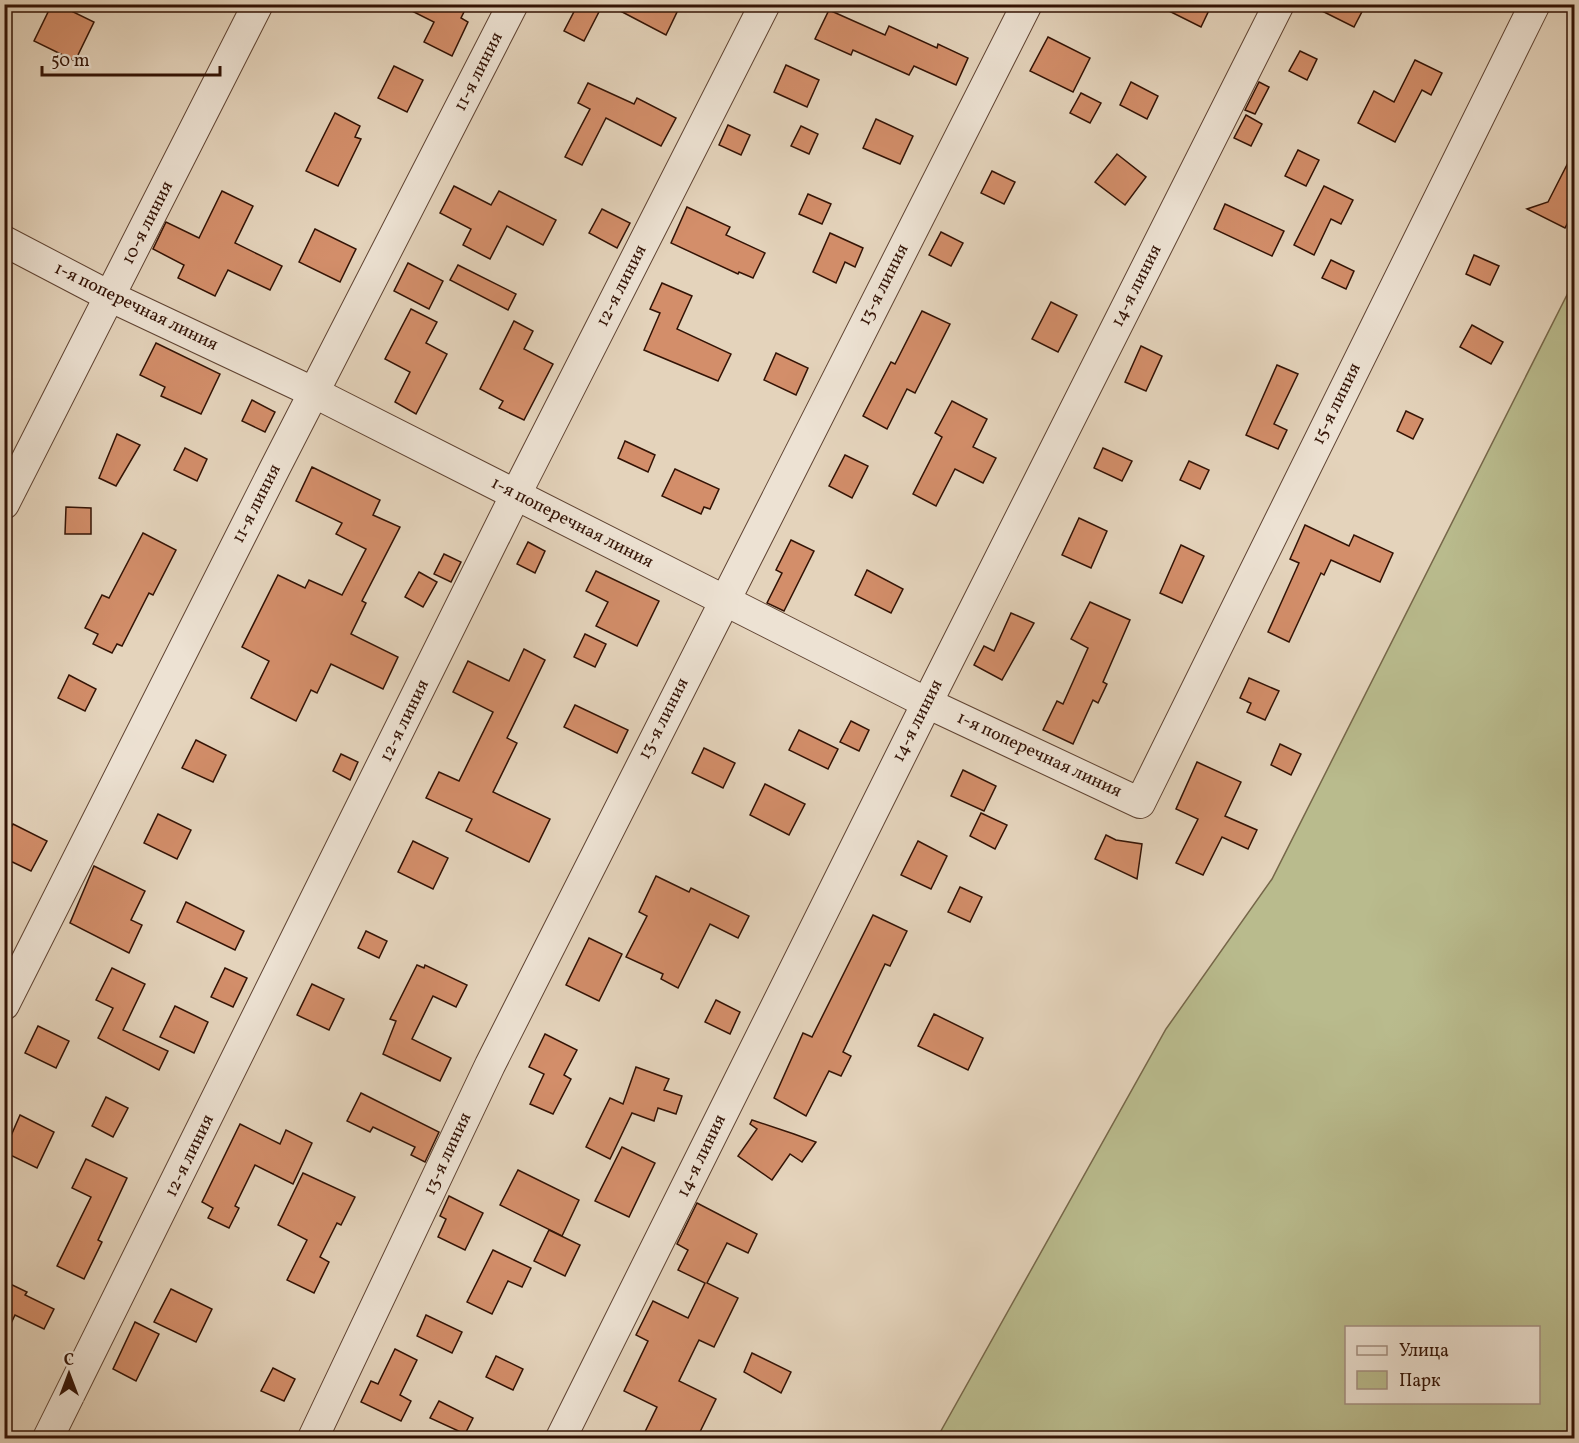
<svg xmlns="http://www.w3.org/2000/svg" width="1579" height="1443" font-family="Vollkorn,serif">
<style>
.green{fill:#b9bb8d;stroke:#766749;stroke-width:1.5;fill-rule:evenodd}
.building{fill:#d38e6a;stroke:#331305;stroke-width:1.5}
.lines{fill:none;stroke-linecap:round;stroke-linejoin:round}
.minor-casing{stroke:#5f4332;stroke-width:32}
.minor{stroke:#ede2d3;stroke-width:30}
.labels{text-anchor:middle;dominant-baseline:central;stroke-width:4.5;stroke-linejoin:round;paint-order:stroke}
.street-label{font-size:18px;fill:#331305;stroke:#ede2d3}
</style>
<rect width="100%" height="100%" fill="#e4d3bb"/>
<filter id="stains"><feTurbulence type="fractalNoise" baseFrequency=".00333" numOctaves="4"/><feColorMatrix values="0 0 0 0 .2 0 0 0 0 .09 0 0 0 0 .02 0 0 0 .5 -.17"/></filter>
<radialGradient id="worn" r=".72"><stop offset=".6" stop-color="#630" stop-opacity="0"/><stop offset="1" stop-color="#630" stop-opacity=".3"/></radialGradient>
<path class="green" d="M1574,281V1438H937L1166,1029L1272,879ZM1346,1328H1538V1402H1346Z"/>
<g class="building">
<path d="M52,4H57L94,22L75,61L34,41Z"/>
<path d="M398,4H468L461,18L468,22L452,56L424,42L434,22Z"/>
<path d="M578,4H603L584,41L564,31Z"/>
<path d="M607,4H667L678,10L666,35Z"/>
<path d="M1155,4H1212L1201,27Z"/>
<path d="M1308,4H1366L1354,27Z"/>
<path d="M829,10L885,35L889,26L937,48L938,44L968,58L956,85L914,66L909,75L853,50L851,55L815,39Z"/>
<path d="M1048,37L1090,58L1073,92L1030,71Z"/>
<path d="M1300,51L1317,59L1307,80L1289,71Z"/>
<path d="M1415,60L1442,73L1431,95L1422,90L1395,142L1358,123L1374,91L1394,102Z"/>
<path d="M786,65L819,80L807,107L774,92Z"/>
<path d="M394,66L423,80L407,112L378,98Z"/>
<path d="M1131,82L1158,96L1147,119L1120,105Z"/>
<path d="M1259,82L1269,87L1255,114L1245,110Z"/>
<path d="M588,83L634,104L637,98L676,118L661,146L606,118L582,165L565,157L590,109L578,103Z"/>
<path d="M1081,93L1101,103L1090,123L1070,113Z"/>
<path d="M335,113L360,126L355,137L361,139L338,186L306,171Z"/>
<path d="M1246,115L1262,124L1251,146L1234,138Z"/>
<path d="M876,119L913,136L900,164L863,148Z"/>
<path d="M728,125L750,135L741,155L719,145Z"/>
<path d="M801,126L818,134L809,154L791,146Z"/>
<path d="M1575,149V209L1565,228L1527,209L1548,202Z"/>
<path d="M1298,150L1319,160L1306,186L1285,176Z"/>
<path d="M1117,154L1146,177L1125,205L1095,182Z"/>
<path d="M992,171L1015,182L1004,204L981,193Z"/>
<path d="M454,186L491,205L499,191L556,220L543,245L507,226L490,259L463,245L471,229L440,213Z"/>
<path d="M1324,186L1353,200L1341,224L1331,219L1314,255L1294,245Z"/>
<path d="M222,191L253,206L235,243L282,266L270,290L228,270L215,296L178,278L184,265L153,249L166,222L199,238Z"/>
<path d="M808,194L831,204L822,224L799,214Z"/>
<path d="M1225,204L1284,231L1272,256L1214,229Z"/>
<path d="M687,207L730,227L726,235L765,253L753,278L739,272L738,274L671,243Z"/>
<path d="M602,209L630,223L617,248L589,233Z"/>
<path d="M315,229L356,249L340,282L299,262Z"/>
<path d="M941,232L963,243L951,266L929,255Z"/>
<path d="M830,233L863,248L855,267L845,262L836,283L813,272Z"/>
<path d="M1474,255L1499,266L1490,285L1466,274Z"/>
<path d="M1331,260L1354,271L1346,289L1322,278Z"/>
<path d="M408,263L443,281L429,309L394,291Z"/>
<path d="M458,265L516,294L508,310L450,280Z"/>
<path d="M662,283L692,296L677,329L731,354L718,381L644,350L660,313L650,309Z"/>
<path d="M1051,302L1077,315L1058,352L1032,339Z"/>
<path d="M411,309L437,322L426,343L447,354L416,414L395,402L410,372L385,359Z"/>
<path d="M922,311L950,324L915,393L907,389L887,429L863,416L891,362L895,364Z"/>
<path d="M514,321L533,331L524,349L553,364L524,420L499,408L503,401L480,389Z"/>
<path d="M1472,325L1503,342L1491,364L1460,347Z"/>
<path d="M156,343L220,374L201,414L161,396L165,387L140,375Z"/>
<path d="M1141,346L1162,356L1146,391L1125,382Z"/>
<path d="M776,353L808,368L796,395L764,380Z"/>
<path d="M1277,365L1298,374L1274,424L1287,430L1278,449L1246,435Z"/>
<path d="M252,400L275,412L265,432L242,421Z"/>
<path d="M952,401L987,419L973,447L996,458L983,483L955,469L936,506L913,494L942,437L935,433Z"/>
<path d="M1406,411L1423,419L1413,439L1397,431Z"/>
<path d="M117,434L140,445L116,486L99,478Z"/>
<path d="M625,441L655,455L648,472L618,458Z"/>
<path d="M185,448L207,459L197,481L174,470Z"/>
<path d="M1103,448L1132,461L1122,481L1094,468Z"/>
<path d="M845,455L868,466L852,498L829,486Z"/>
<path d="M1189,461L1209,470L1200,489L1180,480Z"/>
<path d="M312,467L380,500L373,515L400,527L362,601L366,603L351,634L398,657L383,689L331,664L317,693L311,690L296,721L251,698L269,661L242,647L278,575L305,588L309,580L342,595L366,549L336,534L342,523L296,501Z"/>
<path d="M675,469L719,489L710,509L704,507L701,514L662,496Z"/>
<path d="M66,507L91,508V534H65Z"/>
<path d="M1079,518L1107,531L1091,568L1062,555Z"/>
<path d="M1305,525L1349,546L1354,535L1393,553L1380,582L1331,560L1324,575L1321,573L1289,642L1268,632L1299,563L1290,559Z"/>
<path d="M143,533L176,550L153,595L149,593L122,646L117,644L112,653L93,644L98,634L85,628L102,595L109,598Z"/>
<path d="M791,540L814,551L784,611L767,603L782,573L776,570Z"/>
<path d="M528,542L545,551L535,573L517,564Z"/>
<path d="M1181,545L1204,556L1182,603L1160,593Z"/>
<path d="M444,554L461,562L451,582L434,574Z"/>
<path d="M867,570L903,589L891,613L855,595Z"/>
<path d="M596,571L659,601L637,646L596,626L608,602L586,591Z"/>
<path d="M419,572L437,582L423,607L405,597Z"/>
<path d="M1090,602L1130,620L1103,682L1107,684L1098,703L1093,700L1073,744L1043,730L1057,701L1063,704L1088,648L1071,639Z"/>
<path d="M1011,613L1034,623L1002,680L974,665L984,646L994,651Z"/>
<path d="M585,634L606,644L595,667L574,657Z"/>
<path d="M524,649L545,660L507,738L517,743L493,792L550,819L529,862L466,831L472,819L426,798L439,772L459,781L493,712L453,692L468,661L509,681Z"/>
<path d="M69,675L96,689L85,711L58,698Z"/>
<path d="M1249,678L1279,691L1265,720L1247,712L1251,703L1240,698Z"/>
<path d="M575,705L628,730L617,753L564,727Z"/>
<path d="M851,721L869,730L859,751L840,742Z"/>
<path d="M799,730L838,749L828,769L789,750Z"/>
<path d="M196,740L226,755L213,782L182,768Z"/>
<path d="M1280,744L1301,754L1291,775L1271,765Z"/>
<path d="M704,748L735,763L723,788L692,773Z"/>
<path d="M341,754L358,762L350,780L333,771Z"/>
<path d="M1197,762L1241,782L1225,816L1257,830L1248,849L1222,837L1203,875L1176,863L1198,819L1176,809Z"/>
<path d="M963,770L996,786L984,811L951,796Z"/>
<path d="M765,784L805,804L789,835L750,815Z"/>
<path d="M981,813L1007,825L995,849L970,836Z"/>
<path d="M158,814L191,830L177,859L144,843Z"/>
<path d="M13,824L47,841L31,871L4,858V841Z"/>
<path d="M1106,835L1116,840L1142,844L1137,879L1095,859Z"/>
<path d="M413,841L448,858L433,889L398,872Z"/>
<path d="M918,841L947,856L931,889L901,875Z"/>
<path d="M94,866L145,891L131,920L142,925L129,953L70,923Z"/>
<path d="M656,876L689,892L691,888L749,916L738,938L710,924L678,988L661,979L663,974L626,957L647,916L639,912Z"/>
<path d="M960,887L982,897L970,922L948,912Z"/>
<path d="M186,902L244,931L235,950L177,922Z"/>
<path d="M873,915L907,931L890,966L885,964L843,1052L851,1056L841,1076L829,1071L806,1116L774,1098L803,1033L812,1037Z"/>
<path d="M366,931L387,941L379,958L358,948Z"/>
<path d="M589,938L622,954L599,1001L566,985Z"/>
<path d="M417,965L424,968L425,965L467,985L456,1007L433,996L412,1039L451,1058L440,1081L383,1054L396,1021L390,1019Z"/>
<path d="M112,968L145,984L123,1030L168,1051L159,1070L98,1038L113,1008L96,1000Z"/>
<path d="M225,968L247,978L233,1007L211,997Z"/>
<path d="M312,984L344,999L329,1030L297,1015Z"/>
<path d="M716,1000L740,1012L730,1034L705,1022Z"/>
<path d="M175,1006L208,1022L194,1053L160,1037Z"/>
<path d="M934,1014L983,1038L968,1070L918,1046Z"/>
<path d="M38,1026L69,1041L56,1068L25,1053Z"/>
<path d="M545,1034L577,1050L564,1075L571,1079L553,1114L530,1104L544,1074L529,1067Z"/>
<path d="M636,1067L669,1079L664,1090L682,1096L676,1114L658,1108L654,1121L632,1113L610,1159L586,1147L610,1098L623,1104Z"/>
<path d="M361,1093L439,1132L425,1162L411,1155L415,1147L373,1127L370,1132L347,1121Z"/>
<path d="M106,1097L128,1108L113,1137L92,1126Z"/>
<path d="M20,1115L54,1132L37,1168L4,1152Z"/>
<path d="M752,1120L794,1134L816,1142L802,1162L790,1154L772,1180L738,1156L757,1129L750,1124Z"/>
<path d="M240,1124L280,1144L286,1130L312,1143L293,1184L255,1165L235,1206L239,1208L229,1228L208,1218L213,1208L202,1202Z"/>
<path d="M622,1147L655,1163L629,1217L595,1201Z"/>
<path d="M86,1159L127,1178L98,1240L102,1242L84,1279L57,1266L91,1197L72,1188Z"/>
<path d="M518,1170L579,1200L562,1236L500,1205Z"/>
<path d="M303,1173L355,1197L341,1225L337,1223L320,1257L329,1262L314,1293L287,1280L307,1240L278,1225Z"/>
<path d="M449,1196L483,1213L465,1250L438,1237L446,1219L440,1216Z"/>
<path d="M697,1203L757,1234L748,1253L727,1243L707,1283L738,1298L714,1347L699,1340L679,1381L716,1399L697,1438H642L657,1407L624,1391L648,1341L636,1335L653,1301L688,1318L705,1283L678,1270L688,1250L677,1244Z"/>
<path d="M549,1230L580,1245L565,1276L534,1261Z"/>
<path d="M493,1250L531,1268L522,1287L508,1281L492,1314L467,1302Z"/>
<path d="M4,1281L27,1292L25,1295L54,1309L44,1329L15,1315L4,1338Z"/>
<path d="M171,1289L212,1309L196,1342L154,1322Z"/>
<path d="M426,1315L462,1332L452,1353L417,1336Z"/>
<path d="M135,1322L159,1334L136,1381L113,1369Z"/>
<path d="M395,1349L417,1360L400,1395L411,1401L401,1421L361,1402L371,1381L378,1384Z"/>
<path d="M752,1353L791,1372L781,1393L744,1372Z"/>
<path d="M496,1356L523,1369L513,1390L486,1377Z"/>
<path d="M273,1368L295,1379L284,1401L261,1391Z"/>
<path d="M439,1401L473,1418L465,1434L430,1418Z"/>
</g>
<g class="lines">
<g class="minor-casing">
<g id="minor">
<path d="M4,241L111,297L315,393L927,703L1140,803L1535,4"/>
<path d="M4,504L258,4"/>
<path d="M4,1005L275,468L513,4"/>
<path d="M48,1438L516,494L765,4"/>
<path d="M313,1438L490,1065L1027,4"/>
<path d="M561,1438L927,703L1279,4"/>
</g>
</g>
<use href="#minor" class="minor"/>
</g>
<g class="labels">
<g class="street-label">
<text transform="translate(479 72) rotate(-63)">11-я линия</text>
<text transform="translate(148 223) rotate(-63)">10-я линия</text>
<text transform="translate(884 285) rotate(-63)">13-я линия</text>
<text transform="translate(622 286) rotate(-63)">12-я линия</text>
<text transform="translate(1137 286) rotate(-63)">14-я линия</text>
<text transform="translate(136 307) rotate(26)">1-я поперечная линия</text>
<text transform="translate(1337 404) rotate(-64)">15-я линия</text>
<text transform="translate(257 504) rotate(-63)">11-я линия</text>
<text transform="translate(572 523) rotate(27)">1-я поперечная линия</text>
<text transform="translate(664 719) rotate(-63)">13-я линия</text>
<text transform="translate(405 721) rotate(-64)">12-я линия</text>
<text transform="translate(918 721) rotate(-63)">14-я линия</text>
<text transform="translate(1039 755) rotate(25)">1-я поперечная линия</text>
<text transform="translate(448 1154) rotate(-65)">13-я линия</text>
<text transform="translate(190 1156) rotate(-64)">12-я линия</text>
<text transform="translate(702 1156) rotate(-64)">14-я линия</text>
</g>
</g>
<rect width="1579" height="1443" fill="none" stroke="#e4d3bb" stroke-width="24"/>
<rect x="6" y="6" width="1567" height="1431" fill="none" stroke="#331305" stroke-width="3"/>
<rect x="12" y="12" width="1555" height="1419" fill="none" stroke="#331305" stroke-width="1.5"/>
<rect x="1345" y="1326" width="195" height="78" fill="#ede2d3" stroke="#a38f81" stroke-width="1.5"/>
<rect x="1357" y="1346" width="30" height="9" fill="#ede2d3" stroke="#a38f81" stroke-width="1.5"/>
<text x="1399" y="1356" font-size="18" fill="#331305">Улица</text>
<rect x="1357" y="1371" width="30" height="18" fill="#b9bb8d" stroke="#a38f81" stroke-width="1.5"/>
<text x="1399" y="1386" font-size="18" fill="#331305">Парк</text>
<g transform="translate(69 1374)" stroke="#ede2d3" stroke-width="4.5" paint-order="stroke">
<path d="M0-4.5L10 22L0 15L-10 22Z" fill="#331305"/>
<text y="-9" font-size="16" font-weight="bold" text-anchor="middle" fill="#331305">С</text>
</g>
<path d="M42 66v9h178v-9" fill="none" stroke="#331305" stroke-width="3"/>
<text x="51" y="66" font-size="18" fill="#331305" stroke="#ede2d3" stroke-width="4.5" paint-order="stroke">50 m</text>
<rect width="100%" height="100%" filter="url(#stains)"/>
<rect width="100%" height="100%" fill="url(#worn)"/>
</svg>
